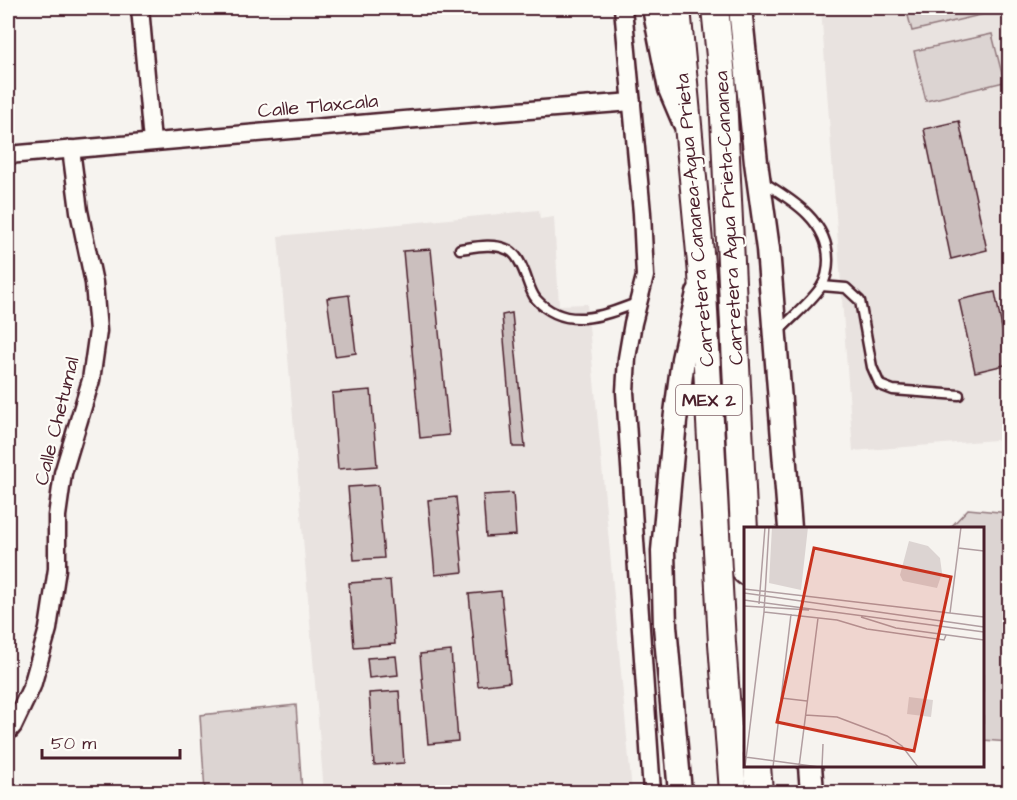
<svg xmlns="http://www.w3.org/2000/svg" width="1017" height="800" font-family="'Architects Daughter',sans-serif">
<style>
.built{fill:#e9e3e0}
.green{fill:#dcd4d2;stroke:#937a7e;stroke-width:1.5}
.building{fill:#cbbfbe;stroke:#4a1f2b;stroke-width:1.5}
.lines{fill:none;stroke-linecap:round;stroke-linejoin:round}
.lane-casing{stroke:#4a1f2b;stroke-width:13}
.street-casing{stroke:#4a1f2b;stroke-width:21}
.secondary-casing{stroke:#4a1f2b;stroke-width:27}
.primary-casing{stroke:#4a1f2b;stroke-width:30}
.lane{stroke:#fdfcf7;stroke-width:8}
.street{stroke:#fdfcf7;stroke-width:16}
.secondary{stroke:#fdfcf7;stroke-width:22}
.primary{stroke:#fdfcf7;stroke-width:26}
.labels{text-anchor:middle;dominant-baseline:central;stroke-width:4.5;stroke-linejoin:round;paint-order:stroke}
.shield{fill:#fdfcf7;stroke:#806168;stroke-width:1.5}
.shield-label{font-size:18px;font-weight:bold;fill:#4a1f2b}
.street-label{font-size:20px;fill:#4a1f2b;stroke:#fdfcf7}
.inset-road{fill:none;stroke:#b19ea1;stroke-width:1.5}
.view{fill:#c8321e;fill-opacity:0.15;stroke:#c8321e;stroke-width:3}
.inset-edge{fill:none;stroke:#4a1f2b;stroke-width:3}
</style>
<rect width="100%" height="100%" fill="#f6f3ef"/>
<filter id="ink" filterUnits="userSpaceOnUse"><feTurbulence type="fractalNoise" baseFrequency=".0167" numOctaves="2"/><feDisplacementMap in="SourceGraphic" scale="12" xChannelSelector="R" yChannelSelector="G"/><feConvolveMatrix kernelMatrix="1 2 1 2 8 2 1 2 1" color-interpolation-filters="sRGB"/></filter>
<g filter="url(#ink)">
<g class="built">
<path d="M821,8H1009V439L853,451Z"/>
<path d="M539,210L540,219L554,217L559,305L587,304L632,792H324L278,236Z"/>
</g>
<g class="green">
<path d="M906,8H988L989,13L912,31Z"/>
<path d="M992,34L1004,82L926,101L914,51Z"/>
<path d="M968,509L1009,513V742L983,740L982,528H950Z"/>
<path d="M296,705L302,792H205L200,715Z"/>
</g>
<g class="building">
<path d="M959,121L987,250L951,259L924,129Z"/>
<path d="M431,249L449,435L420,438L403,251Z"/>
<path d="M995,292L1009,364L975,372L959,300Z"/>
<path d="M349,295L356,353L335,356L327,298Z"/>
<path d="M512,313L525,447H513L502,315Z"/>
<path d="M371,390L377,466L338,469L332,393Z"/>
<path d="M378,485L384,558L354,560L348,487Z"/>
<path d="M513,493L516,535L486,537L483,495Z"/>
<path d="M456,497L463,572L435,575L428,500Z"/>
<path d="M390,580L395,644L354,647L349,583Z"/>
<path d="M501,591L510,682L478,686L469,594Z"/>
<path d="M451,651L458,741L428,744L420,654Z"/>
<path d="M396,656L398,675L369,678L367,658Z"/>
<path d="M399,691L404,763L374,765L369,693Z"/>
</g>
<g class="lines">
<g class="lane-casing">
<g id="lane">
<path d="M763,182C792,200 828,221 828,260C828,270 827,278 821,287C810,303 793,316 779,331"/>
<path d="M460,249C475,247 492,243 506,249C516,252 521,264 525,274C528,282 531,293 536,299C566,332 605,315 639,302"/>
<path d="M822,286L846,288L860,301L872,367L880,385L893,390L959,395"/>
</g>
</g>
<g class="street-casing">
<g id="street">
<path d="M140,8L152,142"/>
<path d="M623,8L642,213L645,276L633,323L627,358L625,392L652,792"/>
<path d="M8,155L404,120L632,102"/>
<path d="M8,732L13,726L32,686L48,629L57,569V516L63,473L91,380L98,331L94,283L79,211L71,149"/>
</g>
</g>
<g class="secondary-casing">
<g id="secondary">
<path d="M654,8L670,89L684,122"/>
<path d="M740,8L756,162L768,249L790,528"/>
<path d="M810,766L812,792"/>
<path d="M680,792L665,626L663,551L675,421L683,359L698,293"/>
</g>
</g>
<g class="primary-casing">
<g id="primary">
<path d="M677,8L702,274L722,643L733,792"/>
<path d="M715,8L722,76L746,572"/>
<path d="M757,766L759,792"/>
</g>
</g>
<use href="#lane" class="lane"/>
<use href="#street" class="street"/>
<use href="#secondary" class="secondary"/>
<use href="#primary" class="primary"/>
</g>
</g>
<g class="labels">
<rect class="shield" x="676" y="385" width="66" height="30" rx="4.5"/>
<g class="shield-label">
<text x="709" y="400">MEX 2</text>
</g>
<g class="street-label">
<text transform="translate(318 106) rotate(-5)">Calle Tlaxcala</text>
<text transform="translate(729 218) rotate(-93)">Carretera Agua Prieta-Cananea</text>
<text transform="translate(695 220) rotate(-95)">Carretera Cananea-Agua Prieta</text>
<text transform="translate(57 421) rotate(-76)">Calle Chetumal</text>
</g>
</g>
<g transform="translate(744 527)">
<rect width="240" height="240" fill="#f6f3ef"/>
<path d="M28,0H64L57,63L25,56ZM165,14L184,19L196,31L198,46L193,61L159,54L156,48ZM165,170L189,173L187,190L163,187Z" fill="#dcd4d2"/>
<path class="inset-road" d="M214,21L240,24M0,62L240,90M0,66L240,100M0,73L240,105M15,77L21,0M0,79L65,83M20,85L93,93L123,102L200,113L202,108M206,86L217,0M117,90L152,101L240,113M37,171L63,174M61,188L93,190L143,209L158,219L174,240M1,230L75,240M1,240L20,85L25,0M29,240L47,87M55,240L74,91M78,240L79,217"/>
<path class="view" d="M70,21L207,50L170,224L33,195Z"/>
<rect width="240" height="240" class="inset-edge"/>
</g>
<rect width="1017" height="800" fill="none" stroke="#fdfcf7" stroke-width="30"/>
<rect x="15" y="15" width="987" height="770" fill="none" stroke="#4a1f2b" stroke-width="2" filter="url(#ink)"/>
<path d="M42 749v9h138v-9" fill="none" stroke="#4a1f2b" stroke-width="3"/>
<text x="51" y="749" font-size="18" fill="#4a1f2b" stroke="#fdfcf7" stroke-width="4.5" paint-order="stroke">50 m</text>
</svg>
